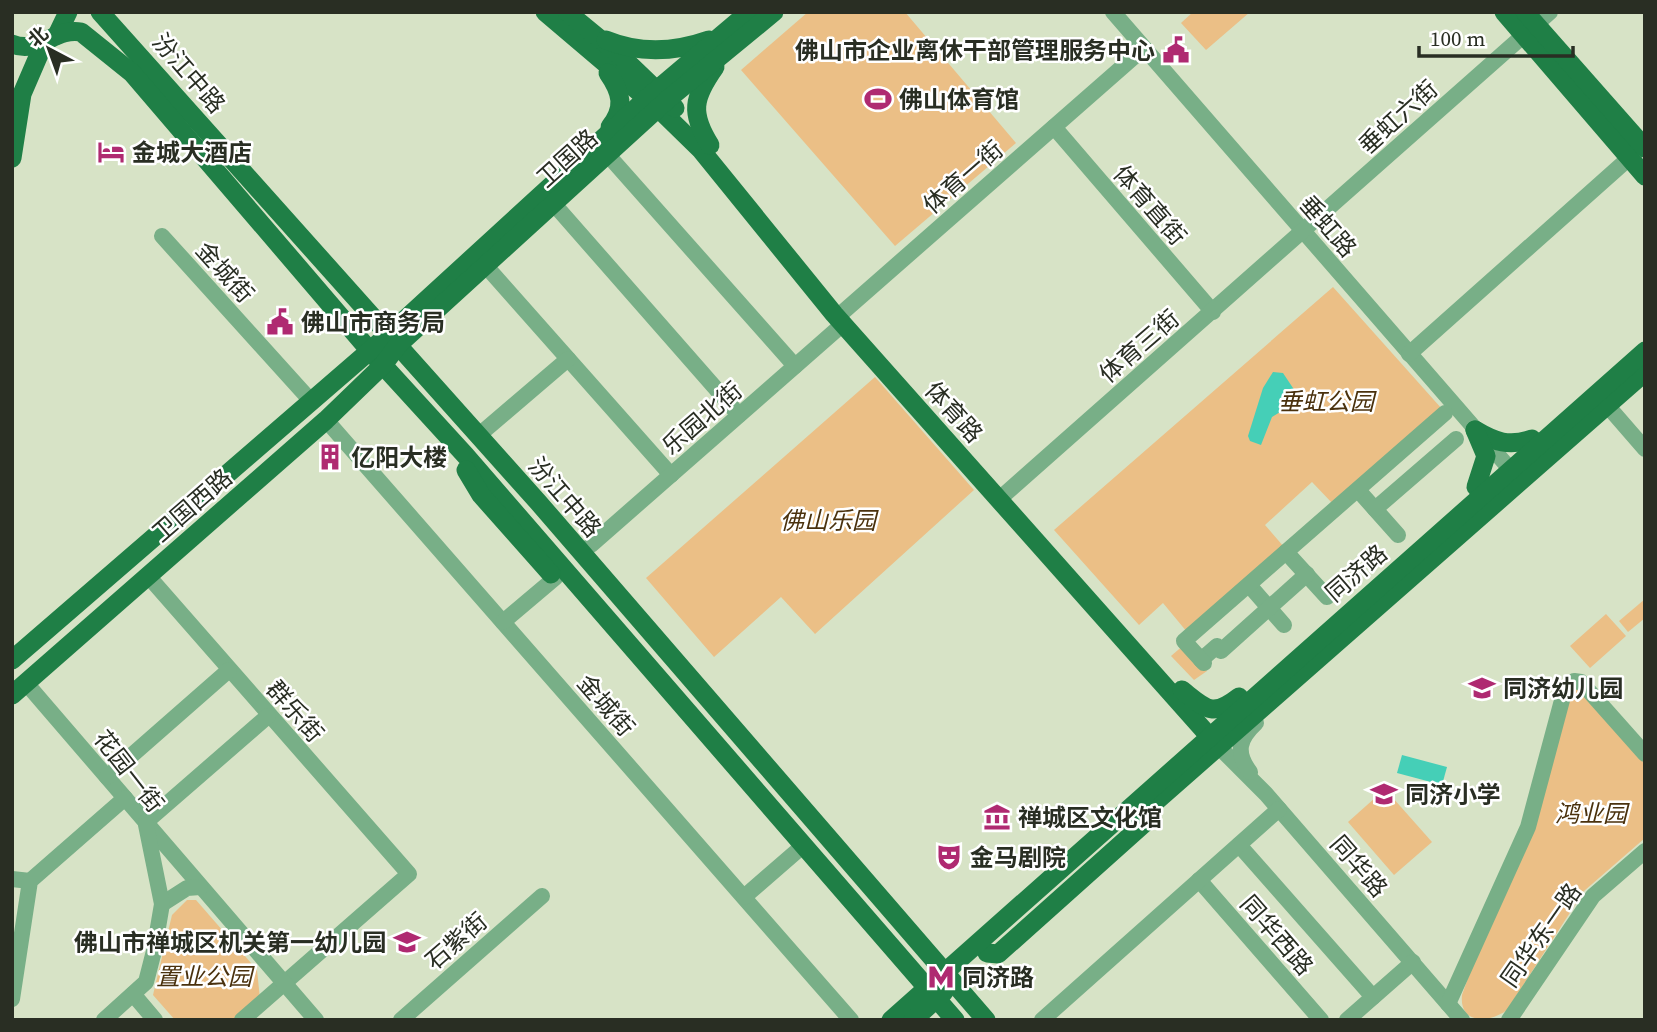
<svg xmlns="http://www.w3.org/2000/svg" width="1657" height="1032" font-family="'Source Serif 4','Noto Sans SC',serif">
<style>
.green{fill:#ebbf86}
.water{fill:#45cfb7}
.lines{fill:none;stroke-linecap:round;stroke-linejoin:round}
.minor{stroke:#78af87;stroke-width:16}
.major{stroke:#1f7f46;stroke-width:19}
.labels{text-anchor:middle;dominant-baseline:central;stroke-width:5;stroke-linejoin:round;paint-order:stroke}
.poi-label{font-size:24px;font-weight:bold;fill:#292e23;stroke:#fff;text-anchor:start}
.street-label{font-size:24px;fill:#292e23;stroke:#fff}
.park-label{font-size:24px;font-style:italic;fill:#4a310d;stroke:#fff}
</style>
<rect width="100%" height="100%" fill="#d7e3c6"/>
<g class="green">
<path d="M808,12H905L1016,143L895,246L741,70Z"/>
<path d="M1193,12H1250L1206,50L1181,23Z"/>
<path d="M1333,287L1442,409L1333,504L1312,482L1265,525L1284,547L1187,632L1163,603L1139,625L1054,530Z"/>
<path d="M875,377L974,490L815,634L781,597L714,657L646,578Z"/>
<path d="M1645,599V618L1628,632L1619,621Z"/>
<path d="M1606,614L1626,636L1590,668L1570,646Z"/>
<path d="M1185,644L1207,671L1194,680L1171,656Z"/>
<path d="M1577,688L1645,764V838L1584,891L1507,1010C1490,1023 1459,1025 1462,995L1568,692Z"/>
<path d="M1385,789L1432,842L1394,875L1348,822Z"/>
<path d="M187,900H196L257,970L260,999L236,1020H175L153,995L172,915Z"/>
</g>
<g class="water">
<path d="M1273,372L1283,373L1295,391V398L1293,404L1272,417L1261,445L1250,441L1248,436L1263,388Z"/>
<path d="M1402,755L1447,767L1442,785L1397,773Z"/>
</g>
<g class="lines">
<g class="minor">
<path d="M1113,12L1510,469"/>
<path d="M1054,127L1213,312"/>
<path d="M607,154L795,366"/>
<path d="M553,203L739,415"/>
<path d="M162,236L311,401"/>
<path d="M485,265L671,475"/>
<path d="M843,312L1144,48"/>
<path d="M1409,354L1637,151"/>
<path d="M1612,411L1645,449"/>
<path d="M326,420L851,1020"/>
<path d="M479,435L568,359"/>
<path d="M1358,490L1398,535"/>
<path d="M1005,494L1550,12"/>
<path d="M1375,509L1456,439"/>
<path d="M591,545L843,324"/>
<path d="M1286,552L1327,597"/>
<path d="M149,577L409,874L242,1020"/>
<path d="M1249,585L1284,625"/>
<path d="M503,622L555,578"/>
<path d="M1201,660L1217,646L1221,651L1307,574"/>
<path d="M1204,663L1184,641L1445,413"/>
<path d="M26,683L316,1020"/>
<path d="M1218,746L1266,794L1462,1020"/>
<path d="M1250,772C1235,752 1239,739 1256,723"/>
<path d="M107,777L229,670"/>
<path d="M146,822L268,716"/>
<path d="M1239,845L1373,997"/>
<path d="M12,879L30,881"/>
<path d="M1199,880L1321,1020"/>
<path d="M744,897L797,851"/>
<path d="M162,904L187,888L200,887"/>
<path d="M133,994L155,1020"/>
<path d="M12,999L30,881L125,798"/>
<path d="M1448,1004L1528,827L1565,689L1574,681L1581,682L1645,754"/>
<path d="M104,1020L146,982L154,951L162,904L146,825"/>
<path d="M401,1020L542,896"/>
<path d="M1042,1020L1279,809"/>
<path d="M1347,1020L1413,962"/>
<path d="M1509,1020L1593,896L1645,851"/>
</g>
<g class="major">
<path d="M100,12L538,502L986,1020"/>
<path d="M545,12L658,108L701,150L834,314L1217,745"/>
<path d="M567,12L623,58L675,108"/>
<path d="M1504,12L1645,176"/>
<path d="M1525,12L1645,148"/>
<path d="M57,35L68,12"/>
<path d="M606,40C640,54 675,52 709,40"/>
<path d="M12,44C39,55 55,27 81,32L132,73L370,351L466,456L955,1020"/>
<path d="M608,73C622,93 625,108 610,127"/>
<path d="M710,145C690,113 693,98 715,67"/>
<path d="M12,158L22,94L44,43"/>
<path d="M1475,430C1495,442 1509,447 1532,439"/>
<path d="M1475,430L1486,456L1476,487"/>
<path d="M466,470L481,495L551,574"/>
<path d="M12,660L388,335L646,99L749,12"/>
<path d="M1182,690C1206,709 1212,718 1239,697"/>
<path d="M12,695L326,420L383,365L398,345L667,100L774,12"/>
<path d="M1130,824L1645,372"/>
<path d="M987,953L998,954L1148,820"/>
<path d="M891,1020L1645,351"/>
<path d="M913,1020L944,992"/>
</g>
</g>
<defs>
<g id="civic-bare" transform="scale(2.1)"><path d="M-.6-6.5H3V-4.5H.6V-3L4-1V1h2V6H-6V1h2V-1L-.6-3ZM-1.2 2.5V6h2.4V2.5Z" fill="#af2a71" stroke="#fff" stroke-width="2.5" paint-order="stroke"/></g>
<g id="stadium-bare" transform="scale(2.1)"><path d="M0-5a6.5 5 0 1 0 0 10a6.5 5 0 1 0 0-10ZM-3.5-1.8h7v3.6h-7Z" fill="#af2a71" stroke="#fff" stroke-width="2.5" paint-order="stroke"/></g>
<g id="hotel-bare" transform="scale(2.1)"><path d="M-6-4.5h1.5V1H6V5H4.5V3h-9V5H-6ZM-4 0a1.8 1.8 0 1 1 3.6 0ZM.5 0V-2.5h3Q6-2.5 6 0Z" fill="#af2a71" stroke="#fff" stroke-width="2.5" paint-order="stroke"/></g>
<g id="building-bare" transform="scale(2.1)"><path d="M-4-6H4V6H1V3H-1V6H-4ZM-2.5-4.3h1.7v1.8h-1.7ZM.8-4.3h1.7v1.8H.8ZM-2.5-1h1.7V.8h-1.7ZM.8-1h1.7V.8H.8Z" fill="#af2a71" stroke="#fff" stroke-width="2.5" paint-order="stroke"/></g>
<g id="school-bare" transform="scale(2.1)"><path d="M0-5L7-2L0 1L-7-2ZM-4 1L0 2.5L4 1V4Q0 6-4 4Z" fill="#af2a71" stroke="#fff" stroke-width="2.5" paint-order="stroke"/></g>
<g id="museum-bare" transform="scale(2.1)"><path d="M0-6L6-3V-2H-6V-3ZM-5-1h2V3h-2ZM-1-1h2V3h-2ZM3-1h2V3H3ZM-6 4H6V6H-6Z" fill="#af2a71" stroke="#fff" stroke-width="2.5" paint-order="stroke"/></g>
<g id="theatre-bare" transform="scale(2.1)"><path d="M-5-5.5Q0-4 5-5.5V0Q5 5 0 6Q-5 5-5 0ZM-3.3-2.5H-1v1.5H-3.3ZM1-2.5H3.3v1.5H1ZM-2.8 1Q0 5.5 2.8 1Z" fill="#af2a71" stroke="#fff" stroke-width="2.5" paint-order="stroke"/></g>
<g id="metro-bare" transform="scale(2.1)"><path d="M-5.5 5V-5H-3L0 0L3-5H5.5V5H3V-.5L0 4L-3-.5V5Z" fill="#af2a71" stroke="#fff" stroke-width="2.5" paint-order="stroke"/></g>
</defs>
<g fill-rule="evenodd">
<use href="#civic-bare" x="1176" y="50"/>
<use href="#stadium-bare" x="878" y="99"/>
<use href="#hotel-bare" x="111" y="152"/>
<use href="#civic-bare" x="280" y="322"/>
<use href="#building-bare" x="330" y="457"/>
<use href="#school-bare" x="1482" y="688"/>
<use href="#school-bare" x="1384" y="794"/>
<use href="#museum-bare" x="997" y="817"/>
<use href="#theatre-bare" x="949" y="857"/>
<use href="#school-bare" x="407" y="942"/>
<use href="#metro-bare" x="941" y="977"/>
</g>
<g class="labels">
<g class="poi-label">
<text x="1155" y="50" text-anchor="end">佛山市企业离休干部管理服务中心</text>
<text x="899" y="99">佛山体育馆</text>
<text x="132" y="152">金城大酒店</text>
<text x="301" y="322">佛山市商务局</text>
<text x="351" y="457">亿阳大楼</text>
<text x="1503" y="688">同济幼儿园</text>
<text x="1405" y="794">同济小学</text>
<text x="1018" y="817">禅城区文化馆</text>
<text x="970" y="857">金马剧院</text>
<text x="386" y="942" text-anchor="end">佛山市禅城区机关第一幼儿园</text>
<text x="962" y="977">同济路</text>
</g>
<g class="street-label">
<text transform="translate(189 73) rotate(49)">汾江中路</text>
<text transform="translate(1398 117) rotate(-42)">垂虹六街</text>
<text transform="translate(567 158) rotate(-42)">卫国路</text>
<text transform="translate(963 177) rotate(-41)">体育一街</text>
<text transform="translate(1150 205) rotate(49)">体育直街</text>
<text transform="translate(1328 226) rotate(49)">垂虹路</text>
<text transform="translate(225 272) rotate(48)">金城街</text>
<text transform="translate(1139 346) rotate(-41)">体育三街</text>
<text transform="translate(954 412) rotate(48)">体育路</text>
<text transform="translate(702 418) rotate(-41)">乐园北街</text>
<text transform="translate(565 497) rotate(49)">汾江中路</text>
<text transform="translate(192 505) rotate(-41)">卫国西路</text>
<text transform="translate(1356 573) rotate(-41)">同济路</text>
<text transform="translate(606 705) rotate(49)">金城街</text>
<text transform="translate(295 711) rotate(49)">群乐街</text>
<text transform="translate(129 771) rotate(52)">花园一街</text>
<text transform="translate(1359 866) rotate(49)">同华路</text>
<text transform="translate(1277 935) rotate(49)">同华西路</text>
<text transform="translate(1541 935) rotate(-55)">同华东一路</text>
<text transform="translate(456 941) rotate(-41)">石紫街</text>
</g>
<g class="park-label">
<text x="1326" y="401">垂虹公园</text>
<text x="828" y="520">佛山乐园</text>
<text x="1591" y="813">鸿业园</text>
<text x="204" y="976">置业公园</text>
</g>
</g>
<rect width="1657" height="1032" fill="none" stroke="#292e23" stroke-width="28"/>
<g transform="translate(49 49) rotate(319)" stroke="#ffffff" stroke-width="5" paint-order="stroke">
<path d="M0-5L12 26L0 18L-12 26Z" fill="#292e23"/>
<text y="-10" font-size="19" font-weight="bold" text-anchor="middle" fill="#292e23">北</text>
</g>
<path d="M1419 46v10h154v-10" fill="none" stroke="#292e23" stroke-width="3.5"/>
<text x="1430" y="46" font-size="21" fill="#292e23" stroke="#ffffff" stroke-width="5" paint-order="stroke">100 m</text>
</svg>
